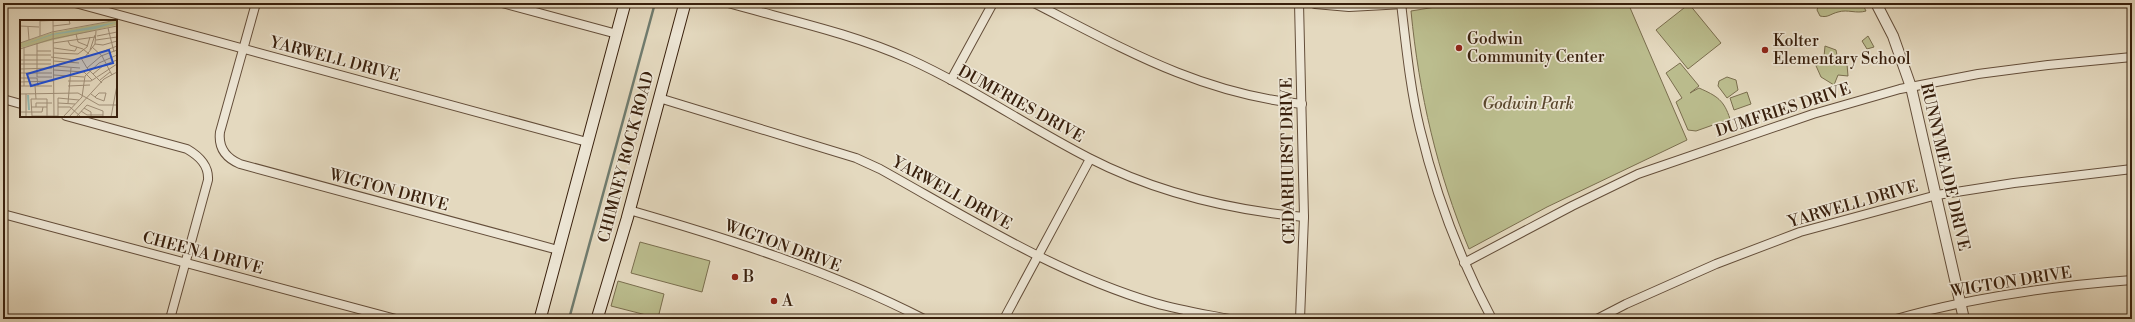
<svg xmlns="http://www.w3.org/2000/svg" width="2135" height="322" font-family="'Libre Bodoni',serif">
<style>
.green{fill:#bbbd8e;stroke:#7a6e4e}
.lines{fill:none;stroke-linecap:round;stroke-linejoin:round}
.stream{stroke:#707c6f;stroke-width:2.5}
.minor-casing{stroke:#644e3a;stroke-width:10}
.tertiary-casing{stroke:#644e3a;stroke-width:12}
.secondary-casing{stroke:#39200d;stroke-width:13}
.minor{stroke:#ede6d5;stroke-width:8}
.tertiary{stroke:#ede6d5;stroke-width:10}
.secondary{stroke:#ede6d5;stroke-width:11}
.poi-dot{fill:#8f2418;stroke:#ede6d5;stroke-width:1.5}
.labels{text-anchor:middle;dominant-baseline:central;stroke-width:3.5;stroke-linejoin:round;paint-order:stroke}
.poi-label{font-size:16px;fill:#39200d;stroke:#ede6d5;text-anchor:start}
.street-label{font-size:16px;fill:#39200d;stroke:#ede6d5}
.park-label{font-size:16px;font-style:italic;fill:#5a472d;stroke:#ede6d5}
.inset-river{fill:none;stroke:#95bab1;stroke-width:2}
.inset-road{fill:none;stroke:#a08f78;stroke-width:1}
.view{fill:#1d4ed8;fill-opacity:0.15;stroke:#1d4ed8;stroke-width:2}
.inset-edge{fill:none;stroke:#39200d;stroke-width:2}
</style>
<rect width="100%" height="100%" fill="#e4d9bf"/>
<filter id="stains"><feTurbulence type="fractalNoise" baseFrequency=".005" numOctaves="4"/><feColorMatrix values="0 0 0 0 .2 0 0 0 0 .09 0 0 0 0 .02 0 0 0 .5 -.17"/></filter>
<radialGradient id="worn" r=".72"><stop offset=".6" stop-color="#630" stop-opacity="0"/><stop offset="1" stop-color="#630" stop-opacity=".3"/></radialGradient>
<g class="green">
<path d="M1460,3H1628L1687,140L1547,207L1469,249C1437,172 1419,94 1411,11Z"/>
<path d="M1819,3H1862L1866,11C1856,14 1848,9 1838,12C1830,14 1828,18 1820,16L1817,10Z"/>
<path d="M1689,4L1721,43L1688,69L1656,30Z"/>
<path d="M1868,36L1874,47L1867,49L1862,41Z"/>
<path d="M1825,46L1836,50L1838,61L1847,64L1848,76L1838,75L1834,85L1821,77L1813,59L1824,57Z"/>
<path d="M1680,63L1699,86L1690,93L1699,88C1717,96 1724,100 1730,119L1696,131L1688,130L1676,102L1682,98L1666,73Z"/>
<path d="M1727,77L1736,80L1738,90L1727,98L1718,86L1719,81Z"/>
<path d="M1747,92L1751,104L1734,110L1730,98Z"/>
<path d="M640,242L710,261L702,292L631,273Z"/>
<path d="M618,281L664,294L658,318L611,306Z"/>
</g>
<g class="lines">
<path class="stream" d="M569,319L655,3"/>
<g class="minor-casing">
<g id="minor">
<path d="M75,3L587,142"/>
<path d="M256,3L220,132C218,148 226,158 240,164L558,250"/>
<path d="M502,3L617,34"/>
<path d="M728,3C788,20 851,33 909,59C971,87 1028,127 1089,158C1155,192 1231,210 1304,217"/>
<path d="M1034,3C1124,49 1199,93 1302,104"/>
<path d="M1299,3L1304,217L1300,319"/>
<path d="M1401,3C1406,45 1410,88 1420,129C1436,196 1460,259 1492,319"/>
<path d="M951,80L993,3"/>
<path d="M659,98L856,158L880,169C968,218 1057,274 1155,303C1179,310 1204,314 1229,319"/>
<path d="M3,99L21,104"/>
<path d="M66,116L187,149C199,156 209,165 208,180L170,319"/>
<path d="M629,210C730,239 830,271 924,319"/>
<path d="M3,214L396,319"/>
<path d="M1464,263L1572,206L1638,174L1813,114L1900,89L1978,74L2048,65L2132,57"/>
<path d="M1004,319L1090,159"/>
<path d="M1597,319L1626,304L1716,264L1800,232L1937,195L2014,183L2132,169"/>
<path d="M1896,319C1973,297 2052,286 2132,280"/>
</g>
</g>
<g class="tertiary-casing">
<g id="tertiary">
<path d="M1315,3L1349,6L1404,3"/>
<path d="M1876,3L1893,36L1911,87L1964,319"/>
</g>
</g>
<g class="secondary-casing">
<g id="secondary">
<path d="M540,319L625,3"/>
<path d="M597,319L627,219L685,3"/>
</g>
</g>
<use href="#minor" class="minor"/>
<use href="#tertiary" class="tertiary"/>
<use href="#secondary" class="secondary"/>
</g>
<g class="poi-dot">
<circle cx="1459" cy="48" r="4"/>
<circle cx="1765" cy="50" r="4"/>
<circle cx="735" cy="277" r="4"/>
<circle cx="774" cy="301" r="4"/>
</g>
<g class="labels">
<g class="poi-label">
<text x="1467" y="39">Godwin<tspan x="1467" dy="18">Community Center</tspan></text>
<text x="1773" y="41">Kolter<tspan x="1773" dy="18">Elementary School</tspan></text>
<text x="743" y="277">B</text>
<text x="782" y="301">A</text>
</g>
<g class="street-label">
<text transform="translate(335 59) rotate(15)">YARWELL DRIVE</text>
<text transform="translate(1021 104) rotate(29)">DUMFRIES DRIVE</text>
<text transform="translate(1783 110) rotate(-18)">DUMFRIES DRIVE</text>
<text transform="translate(626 157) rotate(-75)">CHIMNEY ROCK ROAD</text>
<text transform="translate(1288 161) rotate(-91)">CEDARHURST DRIVE</text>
<text transform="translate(1945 167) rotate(77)">RUNNYMEADE DRIVE</text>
<text transform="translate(389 190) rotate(15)">WIGTON DRIVE</text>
<text transform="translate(952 193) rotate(29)">YARWELL DRIVE</text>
<text transform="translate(1853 204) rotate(-16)">YARWELL DRIVE</text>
<text transform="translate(783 246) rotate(20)">WIGTON DRIVE</text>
<text transform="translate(203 253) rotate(15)">CHEENA DRIVE</text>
<text transform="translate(2011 282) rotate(-9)">WIGTON DRIVE</text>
</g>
<g class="park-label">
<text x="1528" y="104">Godwin Park</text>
</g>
</g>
<g transform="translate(20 20)">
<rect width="97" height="97" fill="#e4d9bf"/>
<path d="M97,0V5L0,28V23L31,13Z" fill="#bbbd8e"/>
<path d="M97,2L75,9L32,15L0,26L32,14Z" fill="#95bab1"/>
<path class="inset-river" d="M8,75L9,90"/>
<path class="inset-road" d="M33,0L34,97M20,1L43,0M0,6L19,7M33,6L50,4L49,0M8,7L9,20M88,8L94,32M56,14L58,22L68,26M20,16V1M77,16L97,12M76,20L97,17M48,21L50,25L63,29L69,34M0,23L32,12L97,0M17,23V57H32M33,23L75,17M75,24L83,25L97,21M4,27V66M72,27L82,36L92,55M34,28L55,31L57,27M0,29L32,19L97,6M70,30L75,15M17,31H31M34,33L58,34L67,27L70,17M79,33L97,26M4,35H31M31,37L54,40L65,37L75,24L76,11M61,38L67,48L82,63M0,40H31M34,41L59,43M0,44H31M34,46L60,48M67,48L81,36L97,30M0,49L32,48M34,50L64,52L72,60M0,53H32M73,54L84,45L97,40M34,55L64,57M0,58H17L18,66M80,60L90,52M48,61H71L97,44M0,62L33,61M0,66H32M15,66L16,79M48,66L70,65M0,74L58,73L79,85H97M6,74V97M71,74L75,77L76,78L84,81L86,73H79L75,77M38,83L55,84M48,83L51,48M11,87H27M16,87V83H32M38,87H50L61,97M64,88L71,92V96M61,91L67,95H83M0,92H22L23,87M27,97V79H11L12,96H38M38,97V78L59,80M43,97L62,77L65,56L79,43L97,35M49,97L84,59L97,52M56,97L67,85L83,91V97M91,97L97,65"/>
<path class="view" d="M89,30L93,43L11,66L7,54Z"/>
<rect width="97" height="97" class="inset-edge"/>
</g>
<rect width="2135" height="322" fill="none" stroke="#e4d9bf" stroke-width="16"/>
<rect x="4" y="4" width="2127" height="314" fill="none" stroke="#39200d" stroke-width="2"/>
<rect x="8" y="8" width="2119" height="306" fill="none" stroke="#39200d"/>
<rect width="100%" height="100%" filter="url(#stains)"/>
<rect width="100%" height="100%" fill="url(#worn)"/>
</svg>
